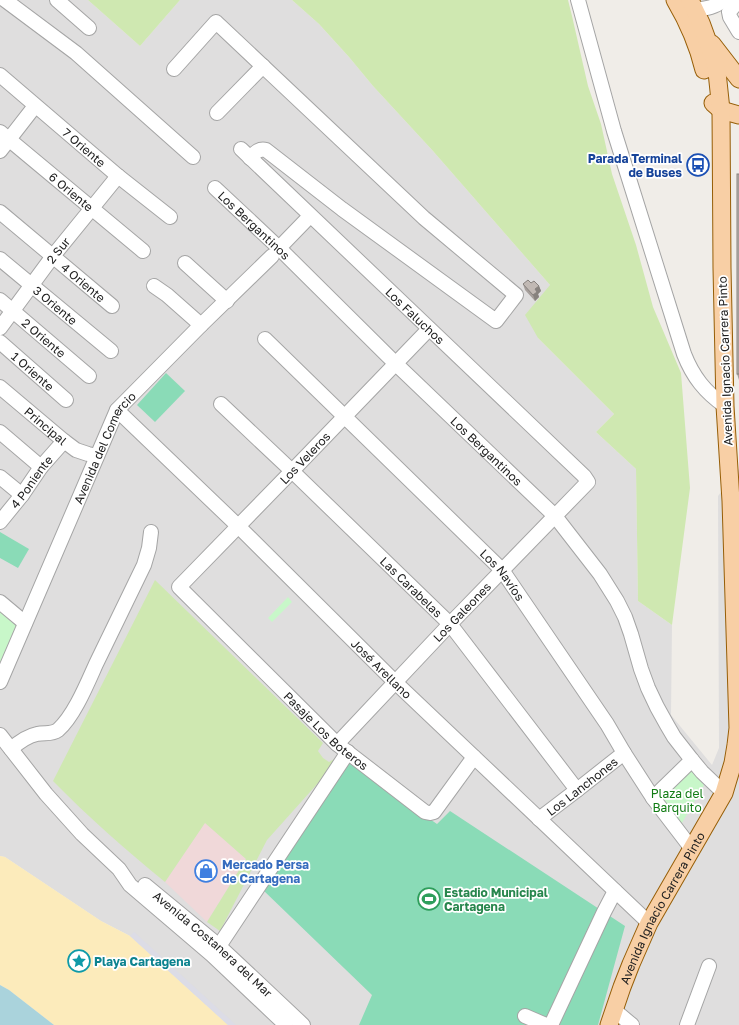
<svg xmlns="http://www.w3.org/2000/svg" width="739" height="1025" font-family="'Golos Text',sans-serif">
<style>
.residential{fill:#dfdede}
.commercial{fill:#f0d8d9}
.grass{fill:#cfe8b1}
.sand{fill:#fcebbb}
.park{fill:#c8f7c9}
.pitch{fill:#8adbb7}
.plaza{fill:#dcdce6}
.water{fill:#aad3dc}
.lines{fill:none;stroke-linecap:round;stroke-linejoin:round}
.minor-casing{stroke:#a5a5a5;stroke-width:16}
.major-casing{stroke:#965e07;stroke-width:19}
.minor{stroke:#fff;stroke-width:14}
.major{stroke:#f8cfa5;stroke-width:17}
.wall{fill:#a69f9b}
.shaded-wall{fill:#87827e}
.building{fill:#c1b9b4;stroke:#87827e}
.labels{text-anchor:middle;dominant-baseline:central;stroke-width:3.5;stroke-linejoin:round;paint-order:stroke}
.street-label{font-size:12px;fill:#212121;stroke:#fff}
.transit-label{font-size:12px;font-weight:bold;fill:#164399;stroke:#fff;text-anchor:end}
.park-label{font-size:12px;fill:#117c14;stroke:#fff}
.shop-label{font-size:12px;font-weight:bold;fill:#366cbe;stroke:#fff;text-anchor:start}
.leisure-label{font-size:12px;font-weight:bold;fill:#27864d;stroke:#fff;text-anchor:start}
.culture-label{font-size:12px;font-weight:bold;fill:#0d838f;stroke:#fff;text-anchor:start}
</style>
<rect width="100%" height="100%" fill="#f0ede8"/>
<path class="residential" d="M0,0H88L140,46L180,0H292L319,24L349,57L373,86L433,151L550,285L538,338L614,414L596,432L636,469L638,601L672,625L671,715L712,765L719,748L718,496L739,469V1025H228L130,936L101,921L5,857L0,856Z"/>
<path class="commercial" d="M205,822L246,859L207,922L165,882Z"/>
<g class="grass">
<path d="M88,0H180L140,46Z"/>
<path d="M292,0H568L572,16L588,86L601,124L612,174L636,245L653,307L681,373L690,488L672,625L638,601L636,469L596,432L614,414L538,338L525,315L550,285L433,151L373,86L349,57L319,24Z"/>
<path d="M155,580L323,743L318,751L323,758L329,762L336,758V763L267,840L220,931L207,922L246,859L205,823L165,882C126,850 88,817 53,781Z"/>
</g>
<path class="sand" d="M0,856L5,857L101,921L130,936L228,1025H54L9,990L0,985Z"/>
<g class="park">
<path d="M288,597L292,602L272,622L268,618Z"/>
<path d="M0,611L17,625L0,664Z"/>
<path d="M689,766L704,785L679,828L657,798Z"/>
</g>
<g class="pitch">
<path d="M166,373L185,391L155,422L137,405Z"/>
<path d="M0,532L29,549L18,568L0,558Z"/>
<path d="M347,762L437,824L450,811L625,926L598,1025H359L372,995L263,890Z"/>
</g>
<path class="plaza" d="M134,932L225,1015L236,1025H228L130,936Z"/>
<path class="water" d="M0,985L9,990L54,1025H0Z"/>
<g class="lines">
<g class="minor-casing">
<g id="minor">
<path d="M5,0L76,53L193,157"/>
<path d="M57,0L89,28"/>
<path d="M578,0L614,131L684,354C693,377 705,392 725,406"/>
<path d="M739,0L729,12L730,17L739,32"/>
<path d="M695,9C707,9 715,7 724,0"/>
<path d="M174,69L216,22L424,218L516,295L496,321L342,209L266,150C259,148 255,153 250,158"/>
<path id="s1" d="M0,75L118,176L170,217"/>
<path d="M217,113L263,66"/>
<path id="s2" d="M0,132L143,251"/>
<path id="s3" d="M241,149C355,259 470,367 584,476L588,482L450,624L337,744"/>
<path d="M0,151L35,106"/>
<path id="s4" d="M215,188L279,248L396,364L555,516L600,574L617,601L625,617L631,634L641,669L648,688L657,707L667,725L674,737L692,760L702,772L724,793"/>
<path id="s5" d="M0,212L112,306"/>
<path d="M279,248L310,216"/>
<path id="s6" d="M0,259L111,351"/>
<path d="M185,263L227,301"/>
<path d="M154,286L167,295L201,325"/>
<path id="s7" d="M0,300L89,376"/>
<path id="s8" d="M0,328L53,256L118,176"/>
<path id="s9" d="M429,329L292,471L179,587L337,744L425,812L430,813L434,812L474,757"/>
<path id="s10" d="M265,339L502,570L607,724L624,753L653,798L692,849"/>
<path id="s11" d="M0,342L66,400"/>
<path id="s12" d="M0,387L64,441L76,450L88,454L97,456"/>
<path id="s13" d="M221,404L292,471L450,624L577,790"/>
<path id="s14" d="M117,410L238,526L395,682L649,923"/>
<path d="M0,432L41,467"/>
<path d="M0,477L22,495"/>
<path id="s15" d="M0,522L22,495L41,467L64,441"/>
<path d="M0,602L25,623"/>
<path id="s16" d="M0,682L117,410L201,325L272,256"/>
<path d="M0,735L46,794L82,834L119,869L130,885L212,955L286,1025"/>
<path d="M11,749C19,742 27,736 37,734C45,732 51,735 58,730C74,716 87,684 96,664C112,631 128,598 144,565L149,548L151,532"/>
<path d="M653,798L692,760"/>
<path id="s17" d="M539,819L577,790L624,753"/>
<path id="s18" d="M145,885L219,946L303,1025"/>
<path d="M219,946L348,752"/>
<path d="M614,1010L632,1025"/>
<path d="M525,1016L546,1025"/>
<path d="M551,1025L604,912L615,891"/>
<path d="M687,1025L709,966"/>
</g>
</g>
<g class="major-casing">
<g id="major">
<path d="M675,0C688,22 698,45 704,70"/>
<path d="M712,44L739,79"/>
<path d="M713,103L721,110L739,115"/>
<path id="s19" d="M609,1025L622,987L631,964L649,923L724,793L733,763L736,745L738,728L731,501L725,406L722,268L721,110L717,72L713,56L701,23L690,0"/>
</g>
</g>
<use href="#minor" class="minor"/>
<use href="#major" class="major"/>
</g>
<g class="wall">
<path d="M739,174V380L737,374Z"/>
<path d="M531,283L539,286L541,291L538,294L539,297L535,301L525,290L523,284Z"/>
</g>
<path class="shaded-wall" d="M539,286L541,291L538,294L539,297L535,301L533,295L535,289Z"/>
<g class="building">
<rect x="737" y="174" width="2" height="200"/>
<path d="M528,280L531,283L534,281L539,286L535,289L537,292L533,295L523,284Z"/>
</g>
<defs>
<g id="bus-ring" transform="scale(1.15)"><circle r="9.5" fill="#fff" stroke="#1a4fb4" stroke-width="1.5"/><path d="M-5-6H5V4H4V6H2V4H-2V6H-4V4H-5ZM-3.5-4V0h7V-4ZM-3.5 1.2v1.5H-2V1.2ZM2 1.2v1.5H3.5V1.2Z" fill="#1a4fb4"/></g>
<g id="shop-ring" transform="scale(1.15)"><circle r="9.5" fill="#fff" stroke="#3f7fe0" stroke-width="1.5"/><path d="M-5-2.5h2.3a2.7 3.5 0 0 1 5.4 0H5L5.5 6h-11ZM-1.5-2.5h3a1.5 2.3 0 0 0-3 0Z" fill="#3f7fe0"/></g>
<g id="stadium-ring" transform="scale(1.15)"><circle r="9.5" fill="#fff" stroke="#2e9e5b" stroke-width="1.5"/><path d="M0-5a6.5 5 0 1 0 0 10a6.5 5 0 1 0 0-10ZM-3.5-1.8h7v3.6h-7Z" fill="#2e9e5b"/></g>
<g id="sight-ring" transform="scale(1.15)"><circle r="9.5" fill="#fff" stroke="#0f9aa8" stroke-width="1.5"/><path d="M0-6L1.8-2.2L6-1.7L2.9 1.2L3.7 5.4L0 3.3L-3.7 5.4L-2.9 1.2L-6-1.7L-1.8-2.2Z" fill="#0f9aa8"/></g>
</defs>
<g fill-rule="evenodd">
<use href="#bus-ring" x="698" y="165"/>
<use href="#shop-ring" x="206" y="871"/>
<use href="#stadium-ring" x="429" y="899"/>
<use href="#sight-ring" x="79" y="961"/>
</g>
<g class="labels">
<g class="street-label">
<text stroke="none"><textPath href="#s1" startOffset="111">7 Oriente</textPath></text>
<text stroke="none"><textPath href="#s2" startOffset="93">6 Oriente</textPath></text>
<text stroke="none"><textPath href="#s4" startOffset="54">Los Bergantinos</textPath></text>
<text stroke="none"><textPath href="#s8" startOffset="97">2 Sur</textPath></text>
<text stroke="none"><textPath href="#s5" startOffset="109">4 Oriente</textPath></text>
<text stroke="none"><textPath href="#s6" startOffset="72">3 Oriente</textPath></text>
<text stroke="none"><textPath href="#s3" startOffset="241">Los Faluchos</textPath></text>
<text stroke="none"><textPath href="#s7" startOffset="58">2 Oriente</textPath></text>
<text transform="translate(725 361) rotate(-92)">Avenida Ignacio Carrera Pinto</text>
<text stroke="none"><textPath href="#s11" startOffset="44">1 Oriente</textPath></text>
<text stroke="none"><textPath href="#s12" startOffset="60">Principal</textPath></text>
<text stroke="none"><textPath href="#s16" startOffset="257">Avenida del Comercio</textPath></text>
<text stroke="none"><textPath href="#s4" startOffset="378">Los Bergantinos</textPath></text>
<text transform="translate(305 458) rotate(-46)">Los Veleros</text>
<text stroke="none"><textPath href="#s15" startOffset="51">4 Poniente</textPath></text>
<text stroke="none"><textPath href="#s10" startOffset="335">Los Navíos</textPath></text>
<text stroke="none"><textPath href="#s13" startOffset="264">Las Carabelas</textPath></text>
<text transform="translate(462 612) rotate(-46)">Los Galeones</text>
<text stroke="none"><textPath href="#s14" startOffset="370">José Arellano</textPath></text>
<text stroke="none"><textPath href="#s9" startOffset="565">Pasaje Los Boteros</textPath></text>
<text stroke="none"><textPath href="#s17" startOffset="54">Los Lanchones</textPath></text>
<text stroke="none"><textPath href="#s19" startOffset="129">Avenida Ignacio Carrera Pinto</textPath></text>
<text stroke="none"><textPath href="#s18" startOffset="90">Avenida Costanera del Mar</textPath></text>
</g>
<g class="transit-label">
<text x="682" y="158">Parada Terminal<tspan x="682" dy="14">de Buses</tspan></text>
</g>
<g class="park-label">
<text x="677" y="793">Plaza del<tspan x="677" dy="14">Barquito</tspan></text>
</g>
<g class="shop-label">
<text x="222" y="864">Mercado Persa<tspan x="222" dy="14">de Cartagena</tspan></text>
</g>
<g class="leisure-label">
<text x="444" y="892">Estadio Municipal<tspan x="444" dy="14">Cartagena</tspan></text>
</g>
<g class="culture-label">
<text x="94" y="961">Playa Cartagena</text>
</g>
</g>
</svg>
